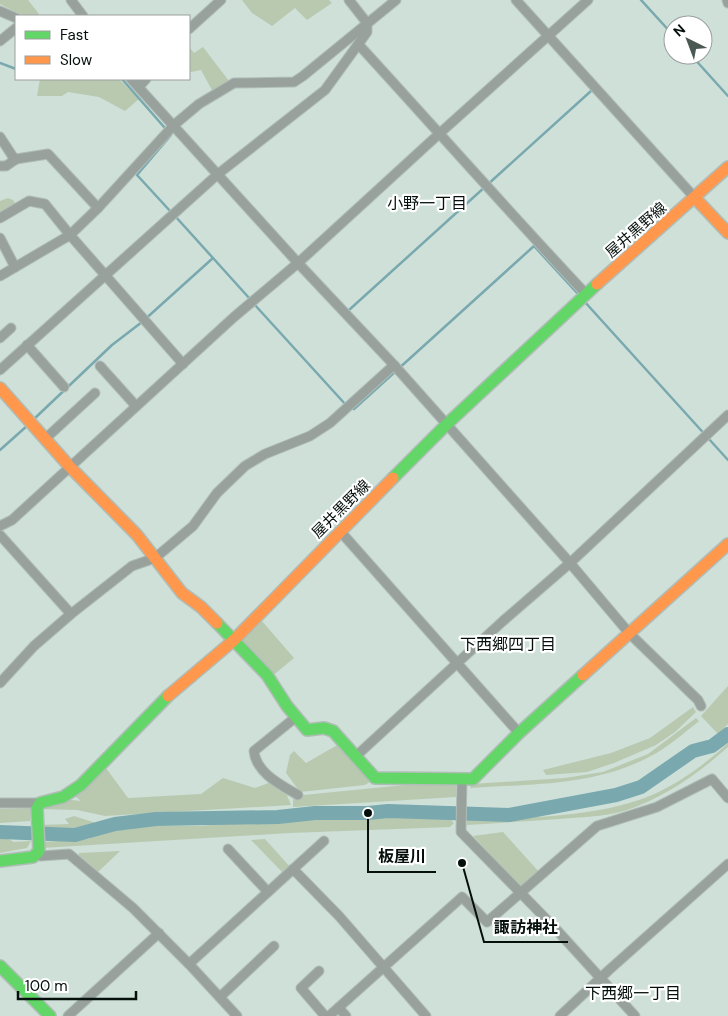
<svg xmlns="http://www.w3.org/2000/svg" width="728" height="1016" font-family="'DM Sans','Noto Sans JP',sans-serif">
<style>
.green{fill:#b9c9b0}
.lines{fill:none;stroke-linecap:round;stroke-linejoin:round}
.stream{stroke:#79a9af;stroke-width:2.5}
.river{stroke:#79a9af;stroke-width:14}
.street-casing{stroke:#b0bdb7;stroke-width:11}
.fast-casing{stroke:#b0bdb7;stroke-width:14}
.slow-casing{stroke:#b0bdb7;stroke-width:14}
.street{stroke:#98a19c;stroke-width:9}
.fast{stroke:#63d668;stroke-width:11}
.slow{stroke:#ff974d;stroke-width:11}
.labels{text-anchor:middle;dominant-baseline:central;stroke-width:4.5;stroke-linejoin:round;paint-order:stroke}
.street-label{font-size:15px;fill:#05100c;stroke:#fff}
.neighbourhood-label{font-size:16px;fill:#05100c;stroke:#fff}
.leader{fill:none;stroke:#05100c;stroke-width:2}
.callout-dot{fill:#05100c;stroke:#fff;stroke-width:2}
.callout-label{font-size:16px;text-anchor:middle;font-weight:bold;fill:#05100c;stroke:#fff;stroke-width:4.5;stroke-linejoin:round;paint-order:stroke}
</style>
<rect width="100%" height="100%" fill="#cee0d8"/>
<g class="green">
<path d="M0,0H28L39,14C27,22 11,9 0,4Z"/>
<path d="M242,0H329L332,3L307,20L295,8L272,26L252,13Z"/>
<path d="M189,47L194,53L203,47L229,81L213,92L201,70L191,72L189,69Z"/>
<path d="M40,79H119L139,99L125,111L99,97L68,92L62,96H37Z"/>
<path d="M8,198L13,200L16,205L0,215V201Z"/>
<path d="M261,620L294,658L271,677L242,640Z"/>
<path d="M728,686V724L718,734L701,716Z"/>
<path d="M693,707L696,712L675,732L656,745L614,763L587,772L546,775L543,770L611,753L650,738Z"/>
<path d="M696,718L699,721C683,734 667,748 649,757C594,786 531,784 470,788L471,784L565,778L603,772L648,754Z"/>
<path d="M728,743V747C698,774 662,799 624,811C603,817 580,817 559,819C528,821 498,823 467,825V818C522,819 601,817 652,795C678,784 708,762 728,743Z"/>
<path d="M339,744L371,781L365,785L300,792L286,773L290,755L294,751L306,763Z"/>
<path d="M106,768L128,798L201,794L223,778L255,788L271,782L286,793L291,805L105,816L77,810L39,809L53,798L81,801L75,796Z"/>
<path d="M425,783L456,786V797L293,807V796Z"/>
<path d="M31,808L30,821L0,823V809Z"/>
<path d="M421,815L447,816L454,823L450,827L290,833L42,848L43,842L89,839L103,830L123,823L158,826H202L263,820H303L319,817H387Z"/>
<path d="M74,816L96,823L97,829C72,836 63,836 40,825L69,824L65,819Z"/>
<path d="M503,832L540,873L522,889L473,836Z"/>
<path d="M0,835L14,842L31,841L27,848L0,853Z"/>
<path d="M265,839L291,868L284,874L251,840Z"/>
<path d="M120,851L98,872L79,856V853Z"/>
</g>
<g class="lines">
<g class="stream">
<path d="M641,0L673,35"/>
<path d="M691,55L728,96"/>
<path d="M0,63L16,69"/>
<path d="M122,79L171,135L137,175L171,212"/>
<path d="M175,216L213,258"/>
<path d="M584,301L728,460"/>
<path d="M254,304L346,405"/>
<path d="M349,310L591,91"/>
<path d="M350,408L354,409L534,246L578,294"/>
<path d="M34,419L112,345L142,322L213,258L250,299"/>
<path d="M0,450L28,425"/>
</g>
<path class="river" d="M0,832L75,835L115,824L156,819L278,817L315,813H368L388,811L509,815L616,795L641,787L693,751L712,746L728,734"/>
<g class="street-casing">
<g id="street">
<path d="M71,0L83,16"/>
<path d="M516,0L695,198"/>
<path d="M727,0L728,3"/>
<path d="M0,11L16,18"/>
<path d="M189,29L221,0"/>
<path d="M0,41L16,28"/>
<path d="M359,45C435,128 509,212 586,294"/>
<path d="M131,79L298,263L394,365L570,563L629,633L698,700L701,706"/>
<path d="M139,87L146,79"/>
<path d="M0,137L15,160"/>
<path d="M0,166H6L16,159L48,154L98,208"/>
<path d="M0,218L29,201L45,204L70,235L183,364"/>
<path d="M0,238L15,267"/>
<path d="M0,276L70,235L98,208L174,125L199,104L234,83L294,82L303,76L396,0"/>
<path d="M0,338L11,328"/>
<path d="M27,345L64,387"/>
<path d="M100,366L136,406"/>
<path d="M0,370L218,174L325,90L367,32V23L349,0"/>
<path d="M45,439L95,393"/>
<path d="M0,526L12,520L234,317L298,263L440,133L588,0"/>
<path d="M340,531L519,733"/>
<path d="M0,535L71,614"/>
<path d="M0,683L34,646L71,614L132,566L155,558L193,526L217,493L245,466L265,454L310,436L330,423L394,365"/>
<path d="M296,717L254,751C256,773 281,785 298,795"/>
<path d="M355,757L503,621L570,563L728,415"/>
<path d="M462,779L461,832L554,927L635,1016"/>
<path d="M0,803H40"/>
<path d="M228,849L268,892"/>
<path d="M37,854L41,856L69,854L133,908L189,964L237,1016"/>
<path d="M293,869L339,916L426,1016"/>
<path d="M189,964L324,841"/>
<path d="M319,971L301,988L325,1016"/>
<path d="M220,997L274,946"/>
<path d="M339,1008L346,1016"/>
<path d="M68,1016L159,933"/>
<path d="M329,1016L462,897L487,922L597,826L657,807L712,779L728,798"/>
<path d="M560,1016L609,970L728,864"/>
</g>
</g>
<g class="fast-casing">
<g id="fast">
<path d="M393,478L447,424L597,284"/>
<path d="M217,623L267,675L287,706L307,730L324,728L333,731L375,778L473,779L519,733L583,675"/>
<path d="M0,861L33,857L39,851L37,808L40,803L63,797L81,785L168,696"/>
<path d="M0,966L50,1016"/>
</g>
</g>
<g class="slow-casing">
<g id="slow">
<path d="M695,198L728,233"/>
<path d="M597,284L728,167"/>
<path d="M0,388L70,467L137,535L182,593L201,607L217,623"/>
<path d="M583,675L728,544"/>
<path d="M168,696L234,640L393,478"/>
</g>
</g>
<use href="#street" class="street"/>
<use href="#fast" class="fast"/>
<use href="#slow" class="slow"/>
</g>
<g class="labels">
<g class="street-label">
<text transform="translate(636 230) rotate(-41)">屋井黒野線</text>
<text transform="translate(341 509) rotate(-45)">屋井黒野線</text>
</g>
<g class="neighbourhood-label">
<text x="427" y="203">小野一丁目</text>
<text x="508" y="644">下西郷四丁目</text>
<text x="633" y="993">下西郷一丁目</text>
</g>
</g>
<path class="leader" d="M368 813L368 872H436M462 863L484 942H568"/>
<g class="callout-dot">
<circle cx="368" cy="813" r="5"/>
<circle cx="462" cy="863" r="5"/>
</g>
<g class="callout-label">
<text x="402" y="862">板屋川</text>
<text x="526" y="933">諏訪神社</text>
</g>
<rect x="15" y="15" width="175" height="65" fill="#ffffff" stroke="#9b9f9e"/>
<rect x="25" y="31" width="25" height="8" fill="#63d668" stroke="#9b9f9e"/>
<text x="60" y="40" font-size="15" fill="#05100c">Fast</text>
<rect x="25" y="56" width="25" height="8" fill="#ff974d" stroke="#9b9f9e"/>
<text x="60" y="65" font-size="15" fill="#05100c">Slow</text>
<g transform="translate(688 40) rotate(318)"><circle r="24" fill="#ffffff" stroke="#9b9f9e"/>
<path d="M0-4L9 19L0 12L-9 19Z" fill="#4b5953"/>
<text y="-8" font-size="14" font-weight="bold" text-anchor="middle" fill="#05100c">N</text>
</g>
<path d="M18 991v8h118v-8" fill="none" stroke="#05100c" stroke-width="2.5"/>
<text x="25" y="991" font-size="15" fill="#05100c" stroke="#ffffff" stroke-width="4" paint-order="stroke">100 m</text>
</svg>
